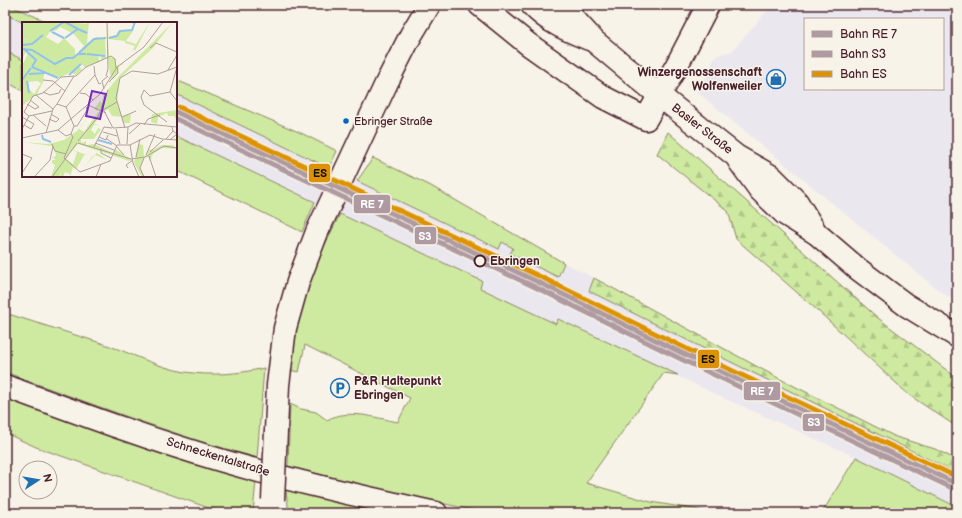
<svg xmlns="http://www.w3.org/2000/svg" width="962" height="518" font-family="'Balsamiq Sans',sans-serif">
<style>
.built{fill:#ebe7ee;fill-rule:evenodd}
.green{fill:#ceeaa0;stroke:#8c8466}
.forest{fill:url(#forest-firs);stroke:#8c8466}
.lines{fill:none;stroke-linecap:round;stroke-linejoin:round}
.minor-casing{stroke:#4a1f2b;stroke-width:25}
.major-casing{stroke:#4a1f2b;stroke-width:25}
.minor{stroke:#f7f3e8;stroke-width:22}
.major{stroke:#f7f3e8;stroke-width:22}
.minor-bridge-casing{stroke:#4a1f2b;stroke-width:25;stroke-linecap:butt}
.minor-bridge{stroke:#f7f3e8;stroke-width:22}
.rail-1-casing{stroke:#f7f3e8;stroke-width:8}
.rail-2-casing{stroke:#f7f3e8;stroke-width:8}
.rail-3-casing{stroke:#f7f3e8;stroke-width:8}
.rail-1{stroke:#ae9aa0;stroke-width:5}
.rail-2{stroke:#ae9aa0;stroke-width:5}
.rail-3{stroke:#dd9206;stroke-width:5}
.bus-dot{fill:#0065bd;stroke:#f7f3e8;stroke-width:1.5}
.stop-dot{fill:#f7f3e8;stroke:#4a1f2b;stroke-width:2}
.labels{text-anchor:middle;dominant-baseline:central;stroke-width:3;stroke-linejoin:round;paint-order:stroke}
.bus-label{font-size:11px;fill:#4a1f2b;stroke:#f7f3e8;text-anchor:start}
.poi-label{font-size:12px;font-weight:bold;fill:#4a1f2b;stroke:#f7f3e8;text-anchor:end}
.street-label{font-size:12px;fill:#4a1f2b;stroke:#f7f3e8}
.stop-label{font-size:12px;font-weight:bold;fill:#4a1f2b;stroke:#f7f3e8;text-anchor:start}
.inset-river{fill:none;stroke:#91c3ed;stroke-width:2}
.inset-road{fill:none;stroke:#b29e9c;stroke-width:1}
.view{fill:#7b2cbf;fill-opacity:0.15;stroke:#7b2cbf;stroke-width:2}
.inset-edge{fill:none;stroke:#4a1f2b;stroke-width:2}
.line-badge{stroke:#f7f3e8;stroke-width:1.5}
.badge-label{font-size:11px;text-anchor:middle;font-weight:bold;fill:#fff}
.pale-badge-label{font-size:11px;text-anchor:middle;font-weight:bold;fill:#111}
</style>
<defs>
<pattern id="forest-firs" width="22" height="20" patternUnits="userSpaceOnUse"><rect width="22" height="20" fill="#ceeaa0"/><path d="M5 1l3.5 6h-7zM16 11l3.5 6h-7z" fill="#b2c88a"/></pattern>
</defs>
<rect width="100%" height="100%" fill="#f7f3e8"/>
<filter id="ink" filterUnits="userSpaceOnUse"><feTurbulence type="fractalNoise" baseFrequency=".025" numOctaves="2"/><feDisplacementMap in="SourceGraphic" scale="8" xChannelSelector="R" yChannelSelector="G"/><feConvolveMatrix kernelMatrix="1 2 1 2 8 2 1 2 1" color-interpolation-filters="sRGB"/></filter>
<g filter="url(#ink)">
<g class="built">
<path d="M775,5H957V302L938,290L696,91L708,74L715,56L732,51L766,12ZM805,19H943V89H805Z"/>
<path d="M5,14L24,23L23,60L5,51Z"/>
<path d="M176,94L499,249L502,242L513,248L510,255L558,276L564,263L594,278L590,291L731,362L957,473V507L856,457L719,396L563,321L558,319L556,324L545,319L479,288L482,281L176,136Z"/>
</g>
<g class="green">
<path d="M5,5H9L50,23H24L5,14Z"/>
<path d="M5,51L23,60V91L5,81Z"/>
<path d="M176,80L301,133L337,151L329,168L176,94Z"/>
<path d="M176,136L315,202L302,232L176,170Z"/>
<path d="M373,158L431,186L564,263L558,277L510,254L513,248L502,242L499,249L357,181Z"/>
<path d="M340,214L482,281L480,288L556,324L558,319L678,375L664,373L586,483L651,502L717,513H487L380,490L288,466L290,404L301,409L316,412L327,420C348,408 376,418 398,422L410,398L305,345L299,372L289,370L293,333L306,283Z"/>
<path d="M5,313C37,323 69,333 101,343C129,352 156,367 185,372C211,376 239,374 264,368L257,458C171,434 88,403 5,372Z"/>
<path d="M5,396L256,480L253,513H223L36,447L5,433Z"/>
<path d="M856,457L957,507V513H822Z"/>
<path d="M286,489L383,513H288C289,504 286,498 286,489Z"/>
</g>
<g class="forest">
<path d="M668,132L878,318L957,378V427L909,395L817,310L736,239L728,211L657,154Z"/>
<path d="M594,278L780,379L896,437L935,449L957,460V473L731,362L589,291Z"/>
</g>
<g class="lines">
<g class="minor-casing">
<g id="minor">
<path d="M480,5L528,44L603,97L646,119L678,63L708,5"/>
<path d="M276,431L278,385L285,328L298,282L317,232L386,84L411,35L429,5"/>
</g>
</g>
<g class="major-casing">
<g id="major">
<path d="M532,5C547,22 569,31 589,39"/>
<path d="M561,5L594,41L660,96L736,156L771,176L797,202L816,233"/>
<path d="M739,161L760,190L785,214L816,233L858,269L906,305L957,336"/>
<path d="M5,386C76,412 148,439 220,460C291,481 364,497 436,513"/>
</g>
</g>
<use href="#minor" class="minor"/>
<use href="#major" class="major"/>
<g class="minor-bridge-casing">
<path id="minor-bridge" d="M273,500L276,431"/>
</g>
<use href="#minor-bridge" class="minor-bridge"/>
<g class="rail-1-casing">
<path id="rail-1" d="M176,112L538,282L686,355L957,484"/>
</g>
<g class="rail-2-casing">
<path id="rail-2" d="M176,119L535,287L683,360L954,489"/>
</g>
<g class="rail-3-casing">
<path id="rail-3" d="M179,107L541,277L689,350L957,477"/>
</g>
<use href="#rail-1" class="rail-1"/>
<use href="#rail-2" class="rail-2"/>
<use href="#rail-3" class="rail-3"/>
</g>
</g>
<defs>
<g id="shop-ring" transform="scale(1)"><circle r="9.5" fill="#f7f3e8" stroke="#1f6fb2" stroke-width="1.5"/><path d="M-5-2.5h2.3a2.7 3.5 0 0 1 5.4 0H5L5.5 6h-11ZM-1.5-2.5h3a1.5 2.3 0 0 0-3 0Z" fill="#1f6fb2"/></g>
<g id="parking-ring" transform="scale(1)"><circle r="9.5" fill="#f7f3e8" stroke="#1f6fb2" stroke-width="1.5"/><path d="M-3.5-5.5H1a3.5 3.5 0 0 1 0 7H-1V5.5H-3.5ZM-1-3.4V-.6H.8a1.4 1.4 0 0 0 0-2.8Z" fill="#1f6fb2"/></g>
</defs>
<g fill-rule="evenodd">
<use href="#shop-ring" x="776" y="79"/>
<use href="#parking-ring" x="340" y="388"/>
</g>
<circle class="bus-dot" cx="346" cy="121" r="3.5"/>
<circle class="stop-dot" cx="480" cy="261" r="5.5"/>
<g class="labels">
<g class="bus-label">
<text x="354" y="121">Ebringer Straße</text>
</g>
<g class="poi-label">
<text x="762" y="72">Winzergenossenschaft<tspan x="762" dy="14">Wolfenweiler</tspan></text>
<text x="354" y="381" text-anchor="start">P&amp;R Haltepunkt<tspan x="354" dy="14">Ebringen</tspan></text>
</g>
<g class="street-label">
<text transform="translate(702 129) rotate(38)">Basler Straße</text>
<text transform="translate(218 457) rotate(17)">Schneckentalstraße</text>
</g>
<g class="stop-label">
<text x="490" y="261">Ebringen</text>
</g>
</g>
<g transform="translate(22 22)">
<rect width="155" height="155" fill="#f7f3e8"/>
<path d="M43,0L65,2L63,0H67L65,21L74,15H79L73,17L83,16L84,36L79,39V35L83,33L76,34L78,40L63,45L59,42L57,44L60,48L54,53L50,51L53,48L37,56L18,49L15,52H22L21,60L15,72L0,84V44L6,31L4,29L0,38V28H3L11,33L4,27H0V17L19,19L28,9L43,16L50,11L38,5ZM28,10L36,13L41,17L36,22L24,15ZM51,11L62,24L53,33V27L43,17ZM15,59L19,61L12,72L7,67L6,60ZM87,0L86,15L94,13L97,8H110L112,2L106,0H113L111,9L104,19L114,22L128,0L113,29L112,27L109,30L113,24L103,21V19L86,17L87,35L93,36L94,44L104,41L97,44L96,51L89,58L87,65L90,52L88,53L86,35L85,17ZM151,0L146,6L155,12L146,6L131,26L98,56L95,80L100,94L109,92L108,101H101L100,95L90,94L86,87L83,89L77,86L76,89L72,87L78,79L80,81L81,74L97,54ZM72,87L57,107L62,110L76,90L80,91L72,102L77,103H72L69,108L73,112L76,106L79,107L72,117H59V121L64,119V123L72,122L91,131L93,127L110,138L107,139L56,122L51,128L70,135L75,131L87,139L89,137L100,143L89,137L88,139L73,133L63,144L70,135L63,132L54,147L51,145L48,155V152L43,150L41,155H38L39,149L37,155H29L33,143L30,141V138H34L30,135H33L34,132L30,124L0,120L26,122L42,118L55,109ZM50,128L55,130L51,142L44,137ZM155,88L154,97L152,94H146L145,91L136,95L135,102L129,100L130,92ZM117,122L121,123L122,134L125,133L127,127L131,128L140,123H151L155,127L140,126L131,132L128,139L126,135L122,136L118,145L122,155H120L112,141Z" fill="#ceeaa0" fill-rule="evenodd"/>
<path d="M0,0H43L35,8L27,10L20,20L0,17Z" fill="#ceeaa0"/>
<path d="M73,16H83L72,18L64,25V31L83,34L57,32L51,37L45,36L41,40L32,42L27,39L23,34L17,33L9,28L4,27L11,33L14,38L13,41L10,45L14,38L0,28V27H8L23,33L33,41L44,36L52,35Z" fill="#ceeaa0"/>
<path class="inset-river" d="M43,0L56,7M28,9L42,0M30,10L42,16M43,16L56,7L65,11M87,16L95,14L98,9L110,8L113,0M0,23L10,22L21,13M0,27L10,28L33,42L44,36H51L56,32H64M2,27L14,38L10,45M57,31L72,17L84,16M65,32L83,34M10,45L36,56M7,52L23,51M47,53L59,42M0,58L9,46M5,59L7,71M20,113L21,117L29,120M76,118L90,122"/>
<path class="inset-road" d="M128,26L134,21L155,30M95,45L122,25L141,0M155,45L148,70L155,79M146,48L155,33M73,53L77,62L79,61M84,54L86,47L85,0M21,58L31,59L43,69M82,67L80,59L86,54M122,68L119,75L122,83L145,100M122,68L128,74L148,70M21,70L28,73L37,71L39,67M58,71L64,72L71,78M14,73L31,87M5,82L13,87L17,85L8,78M35,82L52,54M66,83L84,91M81,87L91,106L106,105L114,101L155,105M81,88L95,80M11,93L24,104M7,94L2,90L11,74L21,71L39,55L54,54L64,45L89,34L93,37L94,46M0,95L12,102L9,107L2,103M100,95L114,89M27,97L34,100L37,97L29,92M122,103L126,97L138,93M52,104H55L65,88L64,85M103,106L94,76L98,56L110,49L136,52L155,45M0,107L7,94L30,89M94,107L98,122M36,108L44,114L49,112M81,110L95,114M24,111L31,87L35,82L44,85M49,112L51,115L42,136L58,150L88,139L95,123H108M49,112L52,104L44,85L73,53L72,44M107,112L118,102M77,115L84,118L86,113M0,116L36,108L78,72L95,45L96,51L87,60M85,117L95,124M144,117L151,109L150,105M149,117L155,112L151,109M56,119L76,95L86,68M56,121L109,137L123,135L142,124L155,126M73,121L92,128M30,122L33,129L44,132M105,122L106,105M108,123L128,113L140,117L155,118M108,123L111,141L117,155M94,124L102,133M72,125L82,105L90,106M79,127V131L89,136M128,130L141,118M0,132L10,136L0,151M124,133L133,112M127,134L134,155M114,135L118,117M106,146L104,143L111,138M12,155L28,138L31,124M30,155L55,121M74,155L79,142M122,155L118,146L122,136"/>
<path class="view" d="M70,69L84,72L78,97L64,94Z"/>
<rect width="155" height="155" class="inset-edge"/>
</g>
<g class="line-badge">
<rect x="308" y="163" width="23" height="20" rx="4" fill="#dd9206"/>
<rect x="353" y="194" width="38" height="20" rx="4" fill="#ae9aa0"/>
<rect x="414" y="226" width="23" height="19" rx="4" fill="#ae9aa0"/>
<rect x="697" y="349" width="23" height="20" rx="4" fill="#dd9206"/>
<rect x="743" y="381" width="38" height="20" rx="4" fill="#ae9aa0"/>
<rect x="802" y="413" width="23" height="19" rx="4" fill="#ae9aa0"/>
</g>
<g class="badge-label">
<text x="372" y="208">RE 7</text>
<text x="425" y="240">S3</text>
<text x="762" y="395">RE 7</text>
<text x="814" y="426">S3</text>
</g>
<g class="pale-badge-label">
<text x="320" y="177">ES</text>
<text x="708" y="363">ES</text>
</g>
<rect width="962" height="518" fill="none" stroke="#f7f3e8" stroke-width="20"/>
<rect x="10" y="10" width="942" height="498" fill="none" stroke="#4a1f2b" stroke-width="1.5" filter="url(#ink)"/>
<rect x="804" y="18" width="140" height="72" fill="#f7f3e8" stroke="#b29e9c"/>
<rect x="812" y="31" width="20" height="6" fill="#ae9aa0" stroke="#b29e9c"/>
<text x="840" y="38" font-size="12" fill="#4a1f2b">Bahn RE 7</text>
<rect x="812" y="51" width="20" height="6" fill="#ae9aa0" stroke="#b29e9c"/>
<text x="840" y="58" font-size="12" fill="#4a1f2b">Bahn S3</text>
<rect x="812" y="71" width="20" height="6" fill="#dd9206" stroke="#b29e9c"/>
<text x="840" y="78" font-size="12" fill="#4a1f2b">Bahn ES</text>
<g transform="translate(38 480) rotate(78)"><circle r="19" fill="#f7f3e8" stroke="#b29e9c"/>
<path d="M0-3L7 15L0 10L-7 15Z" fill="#1f6fb2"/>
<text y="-6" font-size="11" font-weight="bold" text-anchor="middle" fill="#4a1f2b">N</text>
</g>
</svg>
